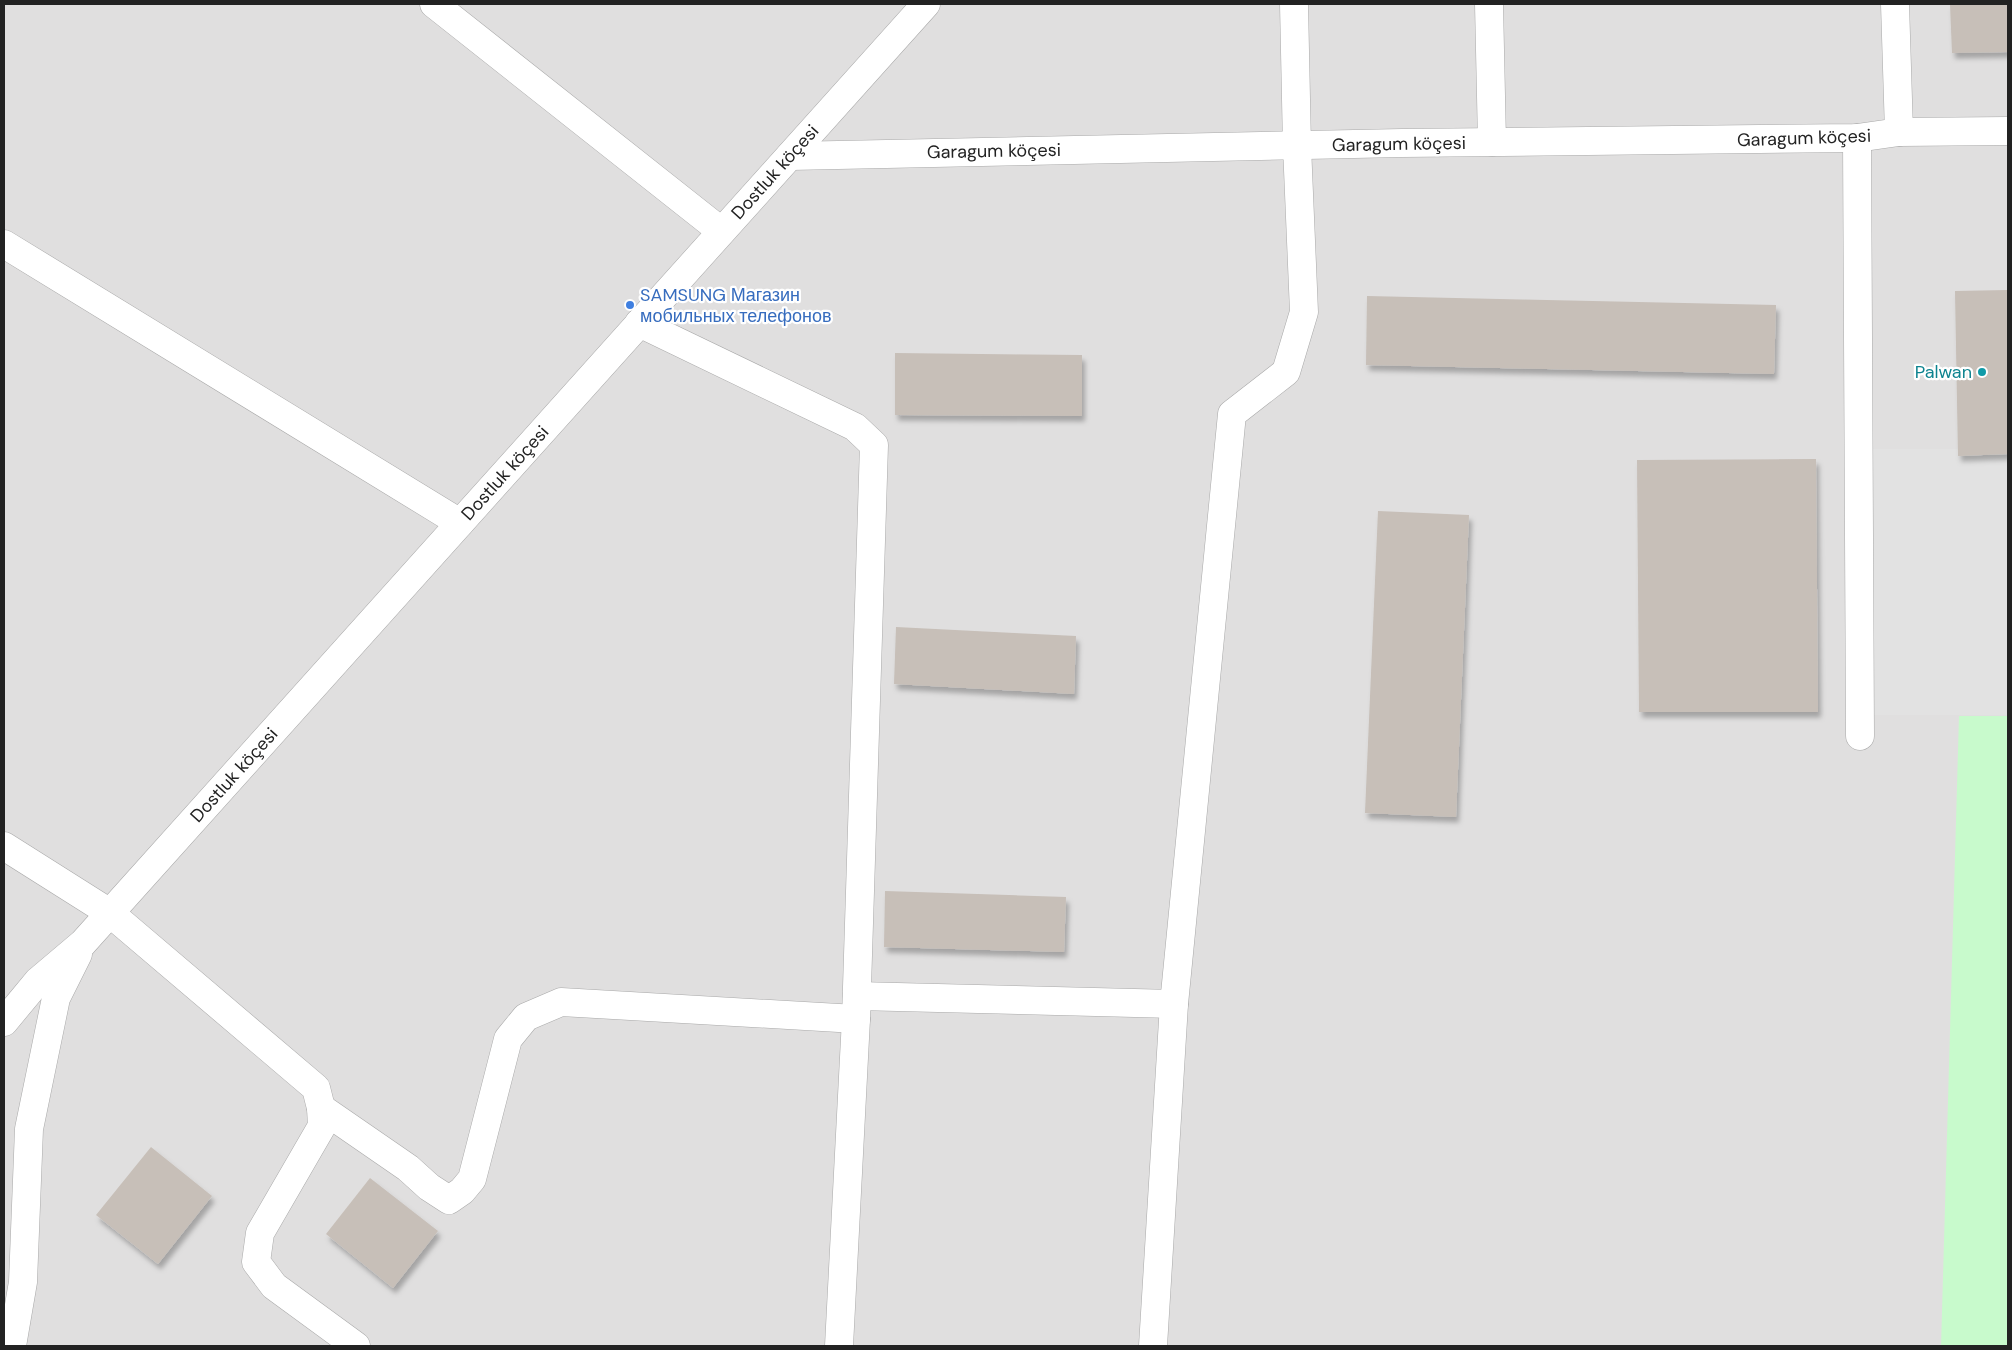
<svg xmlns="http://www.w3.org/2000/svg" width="2012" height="1350" font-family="'DM Sans',sans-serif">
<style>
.residential{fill:#e0dfdf}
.park{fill:#c8facc}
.parking{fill:#e2e2e2}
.building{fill:#c7bfb8;filter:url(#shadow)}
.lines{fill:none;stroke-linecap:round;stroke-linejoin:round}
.minor-casing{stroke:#a9a9a9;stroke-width:29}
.minor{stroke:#fff;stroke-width:28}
.shop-dot{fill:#3f7fe0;stroke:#fff;stroke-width:2}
.culture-dot{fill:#0f9aa8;stroke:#fff;stroke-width:2}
.labels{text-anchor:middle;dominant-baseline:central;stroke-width:4.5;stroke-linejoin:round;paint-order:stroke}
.street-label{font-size:18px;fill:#222;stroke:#fff}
.shop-label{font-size:18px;fill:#366cbe;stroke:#fff;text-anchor:start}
.culture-label{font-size:18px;fill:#0d838f;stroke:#fff;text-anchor:end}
</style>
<defs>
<filter id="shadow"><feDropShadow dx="3" dy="5.5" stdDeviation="2.5" flood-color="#0004"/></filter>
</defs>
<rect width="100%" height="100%" fill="#f2efe9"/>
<rect class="residential" x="4" y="4" width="2004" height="1342"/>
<path class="park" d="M1959,716H2008V1346H1941Z"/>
<path class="parking" d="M1857,449H2008V715H1859Z"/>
<g class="building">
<path d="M1950,4H2008V52L1952,53Z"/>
<path d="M2008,290V454L1958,456L1955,291Z"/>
<path d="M1367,296L1776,305L1774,374L1366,365Z"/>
<path d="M895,353L1082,355V416L895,415Z"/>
<path d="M1816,459L1818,712H1639L1637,460Z"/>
<path d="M1378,511L1469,515L1456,817L1365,813Z"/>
<path d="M896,627L1076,636L1074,694L894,684Z"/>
<path d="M885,891L1066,897L1064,952L884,947Z"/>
<path d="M151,1147L212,1196L158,1264L96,1215Z"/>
<path d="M370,1178L438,1231L393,1288L326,1234Z"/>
</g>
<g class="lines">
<g class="minor-casing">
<g id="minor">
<path d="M434,4L721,231"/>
<path d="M1489,4L1492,142"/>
<path d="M1895,4L1899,132"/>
<path d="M1857,138L1860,736"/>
<path d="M790,156L1402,143L1857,138L1899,132L2008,131"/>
<path d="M4,244L460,523"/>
<path d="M639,323L855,427L874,445L856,1019L839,1346"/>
<path d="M4,846L110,913L316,1088L321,1108L322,1126L260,1233L256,1262L274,1286L356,1346"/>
<path d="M857,996L1174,1004"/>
<path d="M4,1022L38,981L83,943L926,4"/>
<path d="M321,1108L408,1168L429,1187L449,1200L462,1191L472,1179L508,1039L526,1017L561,1002L856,1019"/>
<path d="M12,1346L23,1282L29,1129L56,998L78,954"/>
<path d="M1153,1346L1174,1004L1232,414L1286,372L1304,312L1297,146L1294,4"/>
</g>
</g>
<use href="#minor" class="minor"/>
</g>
<circle class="shop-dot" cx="630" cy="305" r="5"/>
<circle class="culture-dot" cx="1982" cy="372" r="5"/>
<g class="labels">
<g class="street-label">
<text transform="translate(1804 138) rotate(-2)">Garagum köçesi</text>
<text transform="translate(1399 144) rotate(-1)">Garagum köçesi</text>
<text transform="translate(994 151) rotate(-1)">Garagum köçesi</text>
<text transform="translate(775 172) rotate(-48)">Dostluk köçesi</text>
<text transform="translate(505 473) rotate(-48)">Dostluk köçesi</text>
<text transform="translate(234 775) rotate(-48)">Dostluk köçesi</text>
</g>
<g class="shop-label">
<text x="640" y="295">SAMSUNG Магазин<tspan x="640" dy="21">мобильных телефонов</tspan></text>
</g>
<g class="culture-label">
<text x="1972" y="372">Palwan</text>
</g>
</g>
<rect width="2012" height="1350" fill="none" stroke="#222222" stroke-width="10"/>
</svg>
